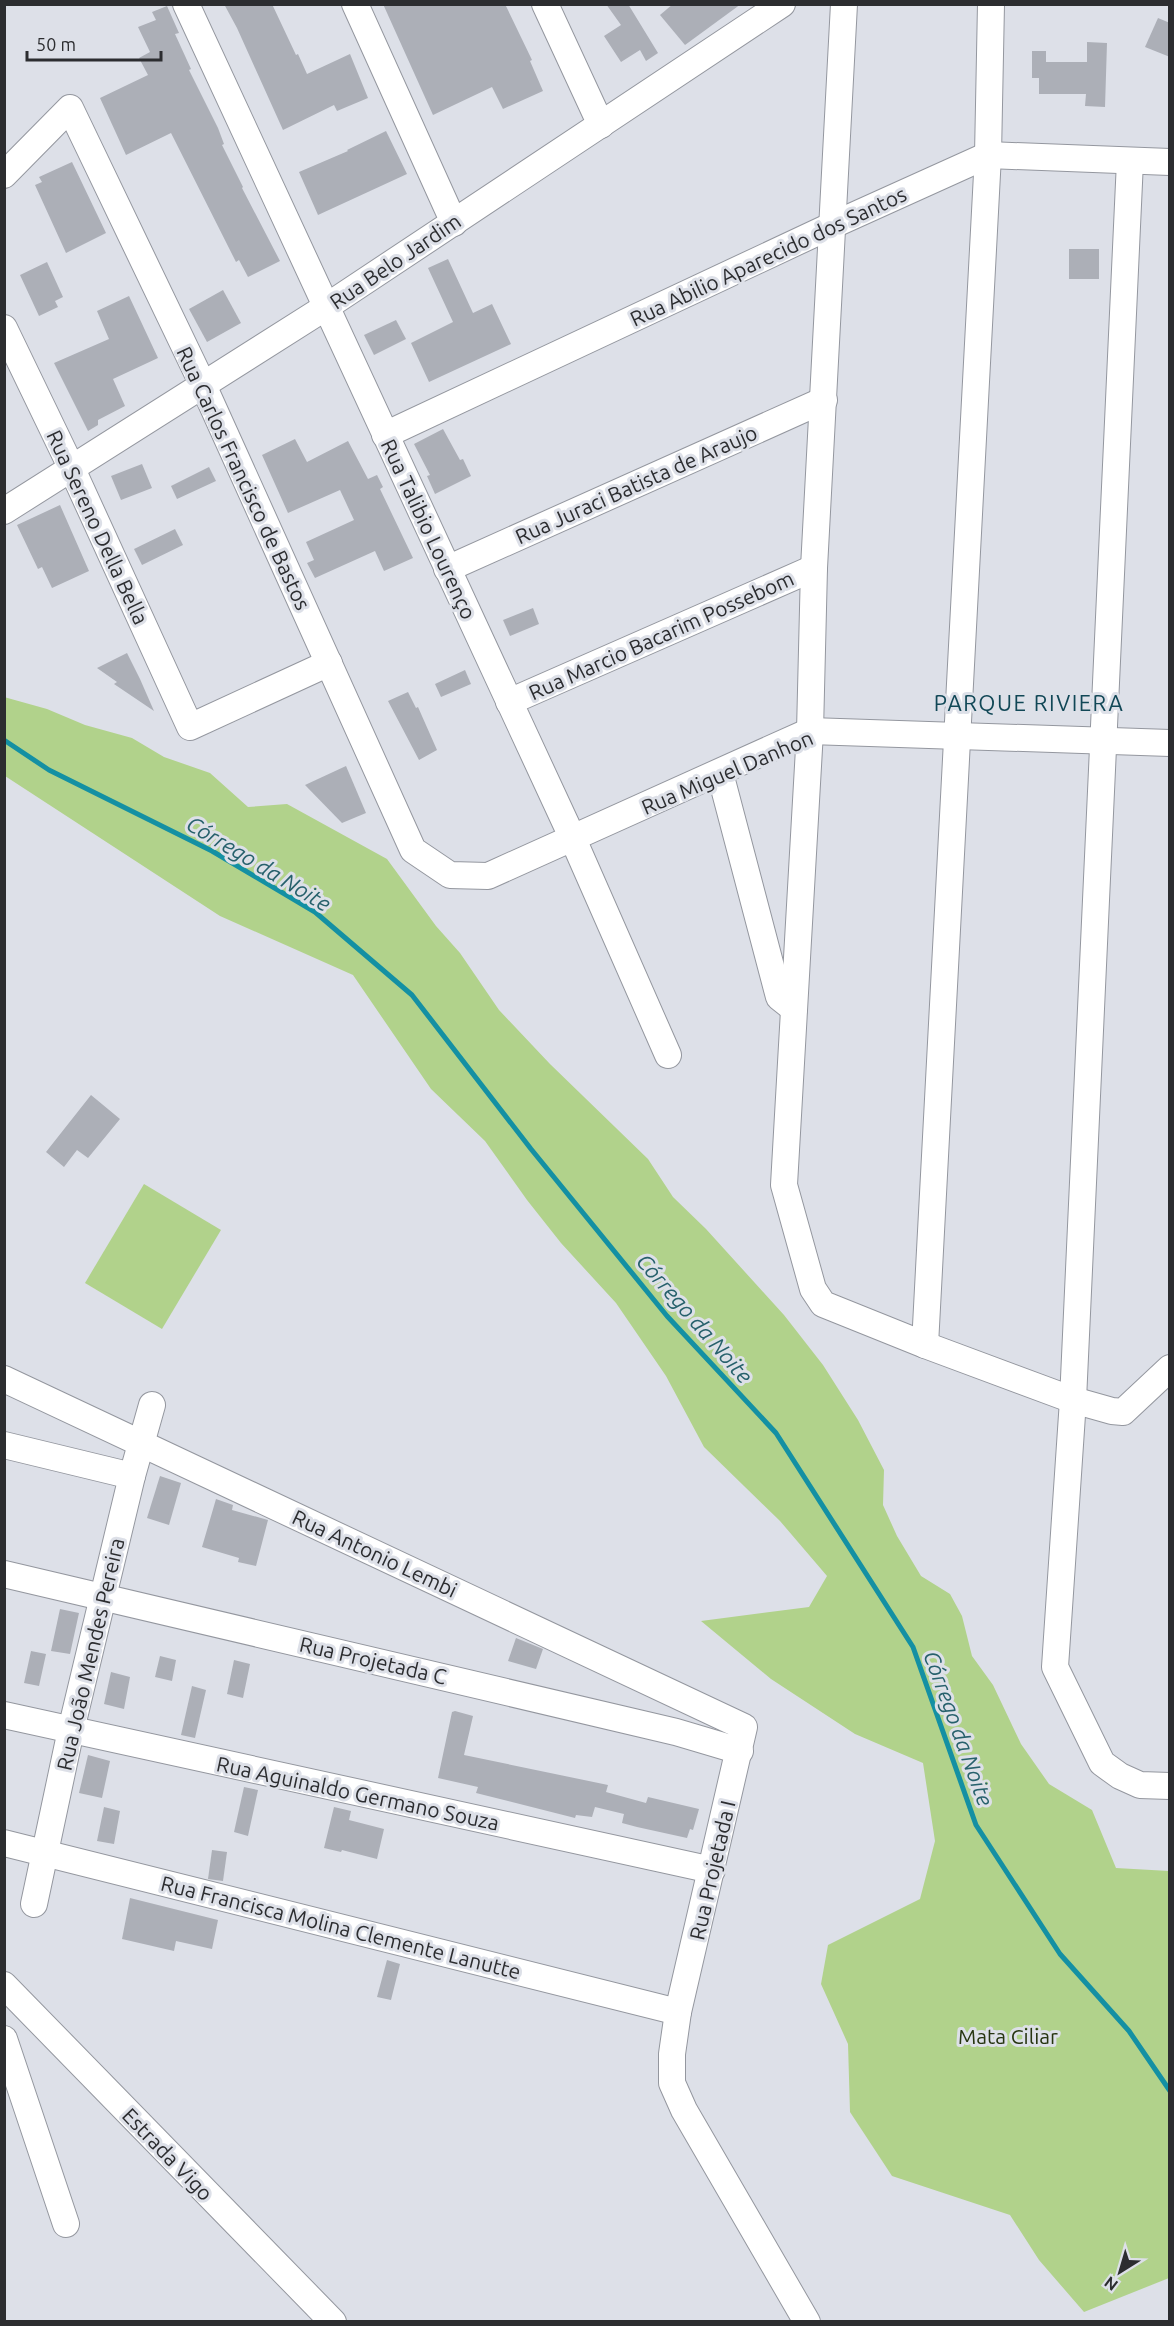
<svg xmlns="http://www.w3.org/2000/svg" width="1174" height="2326" font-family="Ubuntu,sans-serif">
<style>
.green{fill:#b1d28b}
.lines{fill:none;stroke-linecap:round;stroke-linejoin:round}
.stream{stroke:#1490a3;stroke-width:5}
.building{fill:#acafb7}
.minor-casing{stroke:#94979f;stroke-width:28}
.minor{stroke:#fff;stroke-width:26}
.labels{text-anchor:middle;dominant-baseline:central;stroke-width:6;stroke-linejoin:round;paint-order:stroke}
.street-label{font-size:21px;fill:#2c2d30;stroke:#dde0e8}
.park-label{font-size:21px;fill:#263510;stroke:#dde0e8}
.neighbourhood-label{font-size:22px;letter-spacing:1.5px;fill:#114756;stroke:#dde0e8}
.water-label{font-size:22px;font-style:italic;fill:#27616c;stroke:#dde0e8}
</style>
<rect width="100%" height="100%" fill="#dde0e8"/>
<g class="green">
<path d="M4,697L47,709L85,725L132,738L164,757L210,773L248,807L287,804L387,859L436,926L460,953L499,1010L550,1064L648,1159L673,1197L706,1229L784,1315L823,1365L858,1420L884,1470L883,1505L897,1536L921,1576L950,1594L962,1616L972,1656L993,1685L1021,1744L1049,1784L1092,1810L1116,1868L1169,1871V2278L1084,2312L1039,2260L1010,2215L892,2176L850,2112L848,2044L821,1984L828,1945L920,1899L935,1841L923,1763L855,1734L771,1679L701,1621L809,1607L827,1576L780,1521L704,1447L666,1376L616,1303L561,1243L527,1200L485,1141L431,1089L353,975L220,916L5,776Z"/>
<path d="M144,1184L221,1230L162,1329L85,1283Z"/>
</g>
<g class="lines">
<path class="stream" d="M4,740L49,770L212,851L315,912L412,995L531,1149L667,1316L776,1433L913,1647L976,1825L1060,1954L1129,2031L1170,2091"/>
</g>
<g class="building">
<path d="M224,4H272L296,55L298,54L307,74L350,54L368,98L337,111L334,105L283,130L237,28Z"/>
<path d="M383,4H505L532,60L530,61L543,91L503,109L492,87L433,115Z"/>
<path d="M606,4H628L658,53L646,61L640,50L621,62L604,36L621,25Z"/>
<path d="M673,4H741L685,45L660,15Z"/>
<path d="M167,6L179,33L175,34L191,69L189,70L218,128L224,144L222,145L243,187L242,188L280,261L248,277L239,260L236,262L171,133L126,155L100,98L148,75L139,58L150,52L138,27L156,20L152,12Z"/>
<path d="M1158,18L1170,23V57L1145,47Z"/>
<path d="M1087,42L1107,43L1105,107L1085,106L1086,94H1039V78H1032V51H1046V62H1087Z"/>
<path d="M386,131L407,174L318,215L299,172L348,151L347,150Z"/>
<path d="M72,162L106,233L66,253L35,185L42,182L39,177Z"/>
<rect x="1069" y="249" width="30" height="30"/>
<path d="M448,259L473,313L492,304L511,344L429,382L411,343L453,322L428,268Z"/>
<path d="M47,262L63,297L55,301L58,307L39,316L20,275Z"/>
<path d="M223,290L241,323L207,342L189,309Z"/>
<path d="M129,296L158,358L113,379L125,406L98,420V425L88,431L54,363L109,339L97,311Z"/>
<path d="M396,320L406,339L374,355L364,335Z"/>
<path d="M443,429L460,460L463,459L471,476L435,494L427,476L430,475L414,444Z"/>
<path d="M295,439L307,462L348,441L368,479L377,475L383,487L380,489L413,558L384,571L375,551L315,578L307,563L314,560L306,542L354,520L340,490L288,513L262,455Z"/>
<path d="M142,464L152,488L121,500L111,476Z"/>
<path d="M209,467L216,481L177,499L171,486Z"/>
<path d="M60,505L89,571L52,588L42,567L38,569L17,525Z"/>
<path d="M175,529L183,545L142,565L134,549Z"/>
<path d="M533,608L539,624L510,636L503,620Z"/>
<path d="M127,653L140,679L154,711L114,684L117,682L97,668Z"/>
<path d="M465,670L471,684L441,697L435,684Z"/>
<path d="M408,692L416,708L418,707L437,750L419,760L388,701Z"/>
<path d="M346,766L366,813L342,823L305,785Z"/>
<path d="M91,1095L120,1119L88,1158L77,1150L64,1167L46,1152Z"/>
<path d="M160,1476L181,1483L169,1525L147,1518Z"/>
<path d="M216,1499L233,1505L232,1510L268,1520L256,1566L238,1562L239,1558L202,1547Z"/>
<path d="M60,1609L79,1613L70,1654L51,1651Z"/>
<path d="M516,1638L543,1649L536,1669L508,1661Z"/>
<path d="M31,1651L46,1654L39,1686L24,1683Z"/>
<path d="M160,1656L176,1660L172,1681L155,1677Z"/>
<path d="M234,1660L250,1664L243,1698L227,1694Z"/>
<path d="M111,1672L130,1677L124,1709L104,1704Z"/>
<path d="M192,1686L206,1690L195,1738L181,1735Z"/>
<path d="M455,1711L473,1716L464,1755L608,1785L606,1792L646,1803L648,1797L699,1809L693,1830L690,1829L687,1838L637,1827L622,1823L624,1814L595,1807L592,1817L576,1815L575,1818L476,1793L478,1787L438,1778L452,1712Z"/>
<path d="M88,1755L110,1761L102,1798L79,1793Z"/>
<path d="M244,1787L258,1790L248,1836L234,1832Z"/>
<path d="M104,1807L120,1811L114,1844L97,1841Z"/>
<path d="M334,1807L351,1811L349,1820L384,1829L377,1859L342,1850L341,1852L324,1848Z"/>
<path d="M212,1850L227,1852L223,1881L208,1879Z"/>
<path d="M130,1898L218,1920L212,1949L176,1941L174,1951L122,1939Z"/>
<path d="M387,1960L400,1964L391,2000L377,1997Z"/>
</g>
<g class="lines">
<g class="minor-casing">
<g id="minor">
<path d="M186,4L573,839L668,1055"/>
<path d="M355,4L454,223"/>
<path d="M545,4L601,125"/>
<path d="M844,4L814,568L810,731L784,1185L813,1289L823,1304L925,1345L1073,1400L1112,1411L1123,1412L1170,1368"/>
<path d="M1130,161L1073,1400L1055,1667L1102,1763L1120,1776L1140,1785L1170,1786"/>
<path d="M4,175L70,108L203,385L413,850L450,875L488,876L810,731L1170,743"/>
<path d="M4,328L72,469L190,727L329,663"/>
<path d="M385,435L833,225L988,155L1170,162"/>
<path d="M4,511L326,307L782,4"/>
<path d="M447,569L824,400"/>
<path d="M509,702L814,568"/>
<path d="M720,773L779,997L794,1009"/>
<path d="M925,1345L988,155L991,4"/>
<path d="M4,1379L744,1727L678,2012L672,2054V2083L684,2110L807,2322"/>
<path d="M4,1445L132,1476"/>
<path d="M4,1574L676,1732L740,1751"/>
<path d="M4,1715L712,1870"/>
<path d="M4,1843L678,2012"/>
<path d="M34,1904L71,1730L132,1476L152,1405"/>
<path d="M4,1985L333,2322"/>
<path d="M4,2039L66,2224"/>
</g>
</g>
<use href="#minor" class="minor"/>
</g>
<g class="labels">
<g class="street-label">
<text transform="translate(768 256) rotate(-25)">Rua Abilio Aparecido dos Santos</text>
<text transform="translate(395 261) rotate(-34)">Rua Belo Jardim</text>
<text transform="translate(244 478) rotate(65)">Rua Carlos Francisco de Bastos</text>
<text transform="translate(636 484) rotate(-24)">Rua Juraci Batista de Araujo</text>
<text transform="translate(98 527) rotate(65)">Rua Sereno Della Bella</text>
<text transform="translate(429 529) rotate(65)">Rua Talibio Lourenço</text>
<text transform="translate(661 635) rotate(-24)">Rua Marcio Bacarim Possebom</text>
<text transform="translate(727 772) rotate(-23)">Rua Miguel Danhon</text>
<text transform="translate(375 1553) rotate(25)">Rua Antonio Lembi</text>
<text transform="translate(90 1654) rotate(-77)">Rua João Mendes Pereira</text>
<text transform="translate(373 1660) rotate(13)">Rua Projetada C</text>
<text transform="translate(358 1793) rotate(12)">Rua Aguinaldo Germano Souza</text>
<text transform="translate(712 1870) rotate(-77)">Rua Projetada I</text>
<text transform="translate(341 1927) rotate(14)">Rua Francisca Molina Clemente Lanutte</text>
<text transform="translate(168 2154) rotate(46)">Estrada Vigo</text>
</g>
<g class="park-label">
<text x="1008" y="2036">Mata Ciliar</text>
</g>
<g class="neighbourhood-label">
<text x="1029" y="702">PARQUE RIVIERA</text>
</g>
<g class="water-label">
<text transform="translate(259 863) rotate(31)">Córrego da Noite</text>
<text transform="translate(695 1318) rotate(49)">Córrego da Noite</text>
<text transform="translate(959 1728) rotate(70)">Córrego da Noite</text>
</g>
</g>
<rect width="1174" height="2326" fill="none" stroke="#2c2d30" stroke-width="12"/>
<g transform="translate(1120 2272) rotate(217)" stroke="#dde0e8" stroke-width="4.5" paint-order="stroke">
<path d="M0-4.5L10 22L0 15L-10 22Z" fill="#2c2d30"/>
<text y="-9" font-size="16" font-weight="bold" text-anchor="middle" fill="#2c2d30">N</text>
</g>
<path d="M27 51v9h134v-9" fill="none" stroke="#2c2d30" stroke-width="3"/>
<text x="36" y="51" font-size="18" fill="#2c2d30" stroke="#dde0e8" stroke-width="4.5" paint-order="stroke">50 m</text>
</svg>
